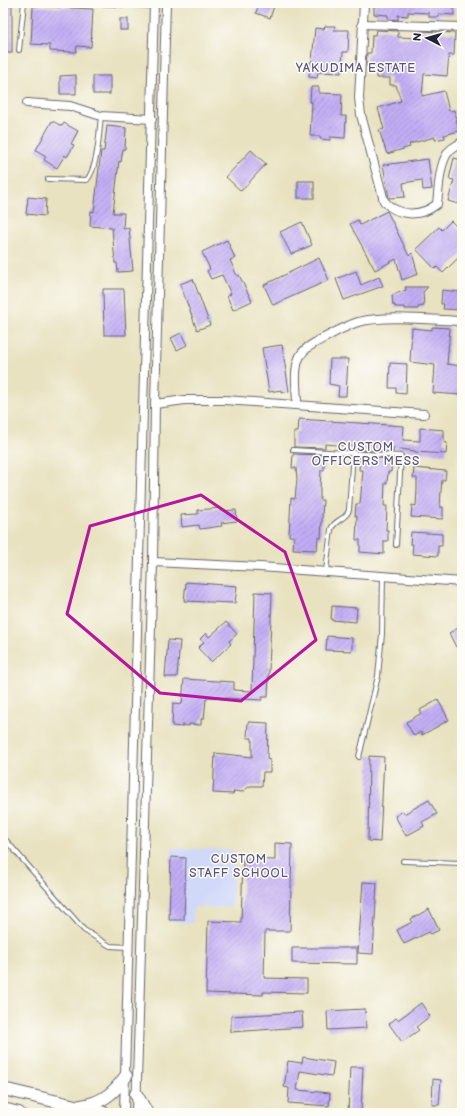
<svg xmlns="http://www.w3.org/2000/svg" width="465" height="1116" font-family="'Balsamiq Sans',sans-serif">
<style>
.built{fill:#d1d9f9}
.building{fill:url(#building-hatch)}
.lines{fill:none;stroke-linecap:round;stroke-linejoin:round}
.lane-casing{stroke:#67656a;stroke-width:6}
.street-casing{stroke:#67656a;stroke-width:10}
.secondary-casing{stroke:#67656a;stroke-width:14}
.lane{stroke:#fff;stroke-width:4}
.street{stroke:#fff;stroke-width:8}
.secondary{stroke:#fff;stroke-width:12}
.marked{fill:none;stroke:#b5179e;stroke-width:3;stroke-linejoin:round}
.labels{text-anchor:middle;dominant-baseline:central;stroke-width:3;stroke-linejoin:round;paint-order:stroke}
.neighbourhood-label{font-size:12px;letter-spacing:1px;fill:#5a537c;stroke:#fdfcf7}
</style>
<defs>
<pattern id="building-hatch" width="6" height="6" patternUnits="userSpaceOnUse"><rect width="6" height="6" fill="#c2adf5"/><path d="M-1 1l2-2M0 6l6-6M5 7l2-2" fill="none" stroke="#9d8cc8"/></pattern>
</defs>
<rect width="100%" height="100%" fill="#fdfcf7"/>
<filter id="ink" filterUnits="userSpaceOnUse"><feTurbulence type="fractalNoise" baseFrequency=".025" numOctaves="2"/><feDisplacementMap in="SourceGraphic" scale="8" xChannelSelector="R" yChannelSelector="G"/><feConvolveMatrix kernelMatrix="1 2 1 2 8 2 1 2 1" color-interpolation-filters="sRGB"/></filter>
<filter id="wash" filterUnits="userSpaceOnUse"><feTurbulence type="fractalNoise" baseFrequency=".012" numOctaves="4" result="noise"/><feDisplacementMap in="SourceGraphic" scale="16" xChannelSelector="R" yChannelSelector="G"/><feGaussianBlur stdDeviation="0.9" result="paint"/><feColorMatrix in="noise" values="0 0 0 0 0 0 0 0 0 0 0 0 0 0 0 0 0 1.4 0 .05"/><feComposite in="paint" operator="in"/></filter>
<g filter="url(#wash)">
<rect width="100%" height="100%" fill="#e8e2c0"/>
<path class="built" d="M172,848L234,850L232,908L194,907L193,923L170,922Z"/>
<g id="blocks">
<g class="building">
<rect x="3" y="3" width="9" height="50"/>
<path d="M259,3H275L270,18L256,13Z"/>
<path d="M374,3H454V15L439,14V17H429V13L408,12V16L398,15V20L388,19V15L374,14Z"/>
<path d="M33,6L93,9L91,47L77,46L76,52L50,51V45L31,44Z"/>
<rect x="120" y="19" width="8" height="11"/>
<path d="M325,26H335L334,30H349L348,52H343L341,73L318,72L317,78L309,77L310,62H312L315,28L324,29Z"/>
<path d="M376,30L398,31V37L420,38L421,31L455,33L454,55H449L447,76L424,74L422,96L444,91L449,111L454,110L459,131L444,135L445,138L435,140V137L409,144L410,147L387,154L379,130L384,129L378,108L401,101L396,85H390V78H376V67L366,66L367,53H371L372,35H375Z"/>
<path d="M76,75V94H60V76Z"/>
<rect x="93" y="76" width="17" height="18"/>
<path d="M311,87H319V93L342,94L341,116H346L345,138L330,137V140L320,139V136H310L312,102H310Z"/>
<path d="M52,121L62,126L64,123L78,131L71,144L74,145L67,157L65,155L57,168L44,160L46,156L36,150Z"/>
<path d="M107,126L126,128L125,149H123L121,162L119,161L113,213H124L123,229L129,228L133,271L118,272L117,263H115L112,228L90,226L91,211L94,212L101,151H104Z"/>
<path d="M251,150L266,164L241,191L226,177Z"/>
<path d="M454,158L462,160V205L448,201L454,180L449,179Z"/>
<path d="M428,159L432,189L423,190L422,180L403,183L405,197L389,198L383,165Z"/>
<rect x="298" y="181" width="16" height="17"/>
<path d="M28,197L46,199L45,216L26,214Z"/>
<path d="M387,211L409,256L412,253L418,274L402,280L396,259L375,270L350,224L358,220L360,225Z"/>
<path d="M451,221L462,232V254L443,273L437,267L435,269L416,249L439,227L442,230Z"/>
<path d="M302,222L312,245L291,254L280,232Z"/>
<path d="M227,240L235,258L230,260L237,276L239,275L252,301L233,310L227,296L231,294L222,275L211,279L207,271L210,269L202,252Z"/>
<path d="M319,258L329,280L273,305L264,285Z"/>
<path d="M356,271L361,285L379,277L383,286L344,300L336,279Z"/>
<path d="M193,279L210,325L197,330L180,284Z"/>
<path d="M405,287H428L423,292L424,306L418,307V309H405V307H395V305H393L392,295L406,290Z"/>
<path d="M103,289H124L126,335H104Z"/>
<path d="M442,290L462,292V310L443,309L444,304H441Z"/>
<path d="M432,327L450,328L447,364L462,366V395L433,393L435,365L410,362L412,328L432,330Z"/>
<path d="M181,333L187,345L177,350L171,338Z"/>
<path d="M282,345L289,391L281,393V390L269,392L262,348Z"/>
<path d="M330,359H348L346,396H338L339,386L329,384Z"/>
<path d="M390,363L407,364L406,394L396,393V388H389Z"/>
<path d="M299,419L404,426L403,440L420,441V428L444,430V442L447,443L446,454L415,452V451L393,448V452L360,450L361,447L325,444V448L294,447V432H298Z"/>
<path d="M293,454L324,455V470H321L320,488V500H323L321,538H318L317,550L293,549L294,536H289L291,498L295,499L297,479L296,468H292Z"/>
<path d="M360,457L392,459L391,472H388L387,483H385L384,506H387L386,530H388V541H384V554L360,552V540H356L357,516H355L356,504H360L363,470H359Z"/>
<path d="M414,468L446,471L445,480H442L441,491L440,507H443V519L411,517L412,505L416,506L417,489V478H413Z"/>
<path d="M220,508V511L236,510L237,521L221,523L222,526L200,529L199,525L182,527L181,515L198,514V510Z"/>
<path d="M411,532L442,534V546H438V556L412,554L413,544H410Z"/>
<path d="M186,582L237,586L235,603L184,601Z"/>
<path d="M255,592L272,593L268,697H262V700L208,697V699H206L204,719H201V725L189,724V726L182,725V727L172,726L173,703L182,704L184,679L234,682V690L252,691Z"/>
<path d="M332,606L357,608L356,622L331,620Z"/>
<path d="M226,622L237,634L229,641L231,644L211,662L198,648L204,642L200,639L206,633L209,637Z"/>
<path d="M462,626V644L456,647L449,633Z"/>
<path d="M327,636L352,638V651L326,650Z"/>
<path d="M168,640L180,641L177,677H165Z"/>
<path d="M438,700L449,720L422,735L421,732L414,736L406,722L422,713L420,710Z"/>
<path d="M248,722L268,723L267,759L270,760V772H263L262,786H250L242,792L234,791L233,794L213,793L215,753L252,757V738H247Z"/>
<path d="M369,756L384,757L380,842L368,841Z"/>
<path d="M429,800L437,814L422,822L424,826L406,836L395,816L403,811L404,814Z"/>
<path d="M275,843L292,844L290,931H265L264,978L307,979V993L263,992V995L206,993L208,921L241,922L243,859L275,860Z"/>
<path d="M171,857L186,858L184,920H169Z"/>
<path d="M363,882L377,883L373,954L358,953Z"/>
<path d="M429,909L439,930L431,934L429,932L404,944L397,930L412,922L411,919Z"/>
<path d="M292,948H357V964L292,963Z"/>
<path d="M421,1003L430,1016L416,1027L419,1030L402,1042L389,1024L396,1018L398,1020Z"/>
<path d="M365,1009L366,1028L328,1030L327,1011Z"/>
<path d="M302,1012L303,1027L231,1032V1016Z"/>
<path d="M303,1057L334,1062L332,1076L300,1071L297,1090L330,1093L329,1106L288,1103L289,1088L284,1087L288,1061L302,1063Z"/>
<path d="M350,1067H363L361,1113H348Z"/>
<path d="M433,1079L441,1080L439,1105H432Z"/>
</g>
</g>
</g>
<g filter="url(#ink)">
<use href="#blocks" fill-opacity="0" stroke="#67656a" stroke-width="1"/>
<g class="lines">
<g class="lane-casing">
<g id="lane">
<path d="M95,3L154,6"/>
<path d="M19,50L24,3"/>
<path d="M48,179L87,180C98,166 99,134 101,116"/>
<path d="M293,450L401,456L396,545"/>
<path d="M326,571L331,529C335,519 346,520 349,510L353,452"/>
<path d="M359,757L378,676L382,634L383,575"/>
<path d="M3,837L84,930L110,946L128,947"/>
<path d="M403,861L462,863"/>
</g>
</g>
<g class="street-casing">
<g id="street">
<path d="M364,3L359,98L361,115L384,201C398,217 421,217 437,204C439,188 439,167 447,154C450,148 457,146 462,142"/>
<path d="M362,24L462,27"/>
<path d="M27,103L70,106L101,116L152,119"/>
<path d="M155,404L185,400H224L424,414"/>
<path d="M297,405C297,390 293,370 300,356C305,347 316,342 324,338C335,332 346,326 358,322C384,315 434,320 462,321"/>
<path d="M153,562L260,567L462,582"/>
<path d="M124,1113L154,3"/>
<path d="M136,1113L153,562L155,404L166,3"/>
</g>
</g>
<g class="secondary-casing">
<g id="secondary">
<path d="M3,1089L105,1113"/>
<path d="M136,1094L147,1113"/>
<path d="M81,1106C102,1103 114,1093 126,1076"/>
<path d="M3,1109L19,1113"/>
</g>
</g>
<use href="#lane" class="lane"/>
<use href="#street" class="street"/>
<use href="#secondary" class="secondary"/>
</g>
</g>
<path class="marked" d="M201,495L285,552L316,640L241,701L160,693L67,614L90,526Z"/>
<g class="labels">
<g class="neighbourhood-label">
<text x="356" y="68">YAKUDIMA ESTATE</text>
<text x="366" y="447">CUSTOM<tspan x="366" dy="14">OFFICERS MESS</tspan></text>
<text x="239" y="859">CUSTOM<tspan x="239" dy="14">STAFF SCHOOL</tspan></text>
</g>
</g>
<rect width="465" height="1116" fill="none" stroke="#fdfcf7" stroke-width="16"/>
<g transform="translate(427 38) rotate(276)" stroke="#fdfcf7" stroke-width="3" paint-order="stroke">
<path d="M0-3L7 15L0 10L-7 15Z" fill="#22223b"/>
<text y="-6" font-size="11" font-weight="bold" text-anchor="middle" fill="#22223b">N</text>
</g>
</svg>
